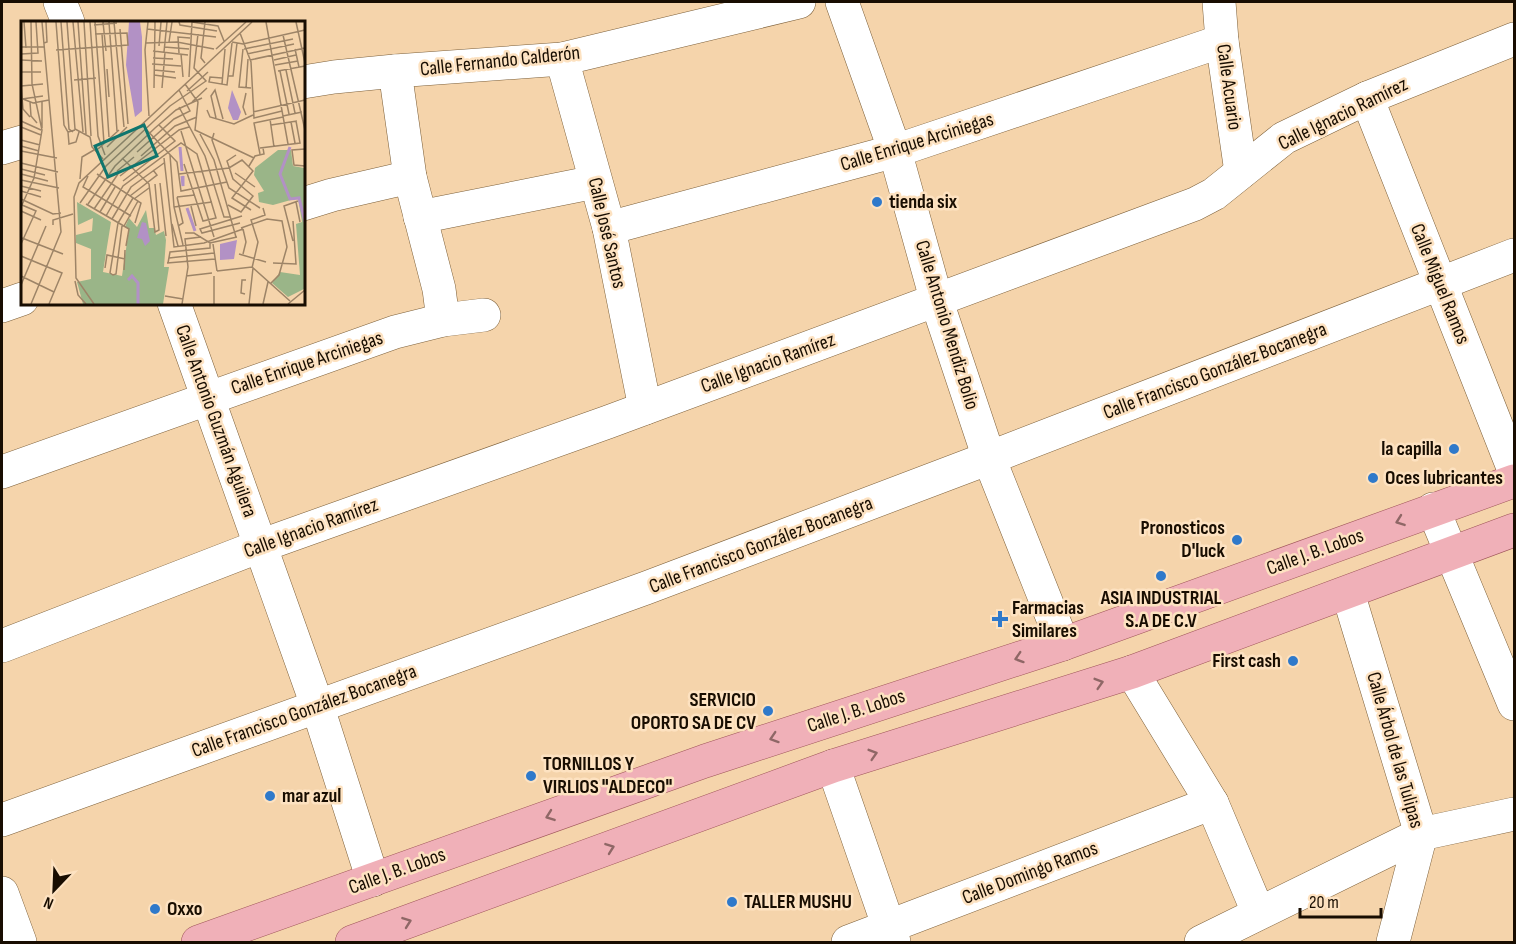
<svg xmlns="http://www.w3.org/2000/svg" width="1516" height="944" font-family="'Sofia Sans Condensed',sans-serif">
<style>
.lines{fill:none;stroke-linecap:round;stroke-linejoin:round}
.minor-casing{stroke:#7d603a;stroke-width:34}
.major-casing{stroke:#9e5459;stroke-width:34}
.minor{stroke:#fff;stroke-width:33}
.major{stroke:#f0b0b8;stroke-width:33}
.oneway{stroke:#8f6766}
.poi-dot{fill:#2f79ca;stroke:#fde2c1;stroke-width:2}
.labels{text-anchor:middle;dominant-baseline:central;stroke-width:5;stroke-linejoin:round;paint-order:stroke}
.street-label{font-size:20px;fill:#180d01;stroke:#fde2c1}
.poi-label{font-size:20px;font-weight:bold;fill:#180d01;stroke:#fde2c1;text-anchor:start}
.inset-river{fill:none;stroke:#b291c5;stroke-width:3}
.inset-road{fill:none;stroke:#9d8467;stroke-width:1.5}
.view{fill:#0f766e;fill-opacity:0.15;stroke:#0f766e;stroke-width:3}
.inset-edge{fill:none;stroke:#180d01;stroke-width:3}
</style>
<rect width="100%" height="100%" fill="#f5d4ab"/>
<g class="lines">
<g class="minor-casing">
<g id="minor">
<path d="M60,2L68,22"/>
<path d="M842,2L895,151L937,302L989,458L1063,644"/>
<path d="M1219,2L1222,41L1241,172"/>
<path d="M562,59L609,228L645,408"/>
<path d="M395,71L410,177L439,289L443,320"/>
<path d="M303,82L334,77L395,71L562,59L799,2"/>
<path d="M1367,98L1514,470"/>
<path d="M2,148L22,142"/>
<path d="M303,204L332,195L410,177"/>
<path d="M420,217L595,182"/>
<path d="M609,228L895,151L1222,41"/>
<path d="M174,303L317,705L373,880"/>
<path d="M2,306L22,299"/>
<path d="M2,472L395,332L443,320L484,315"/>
<path d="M1433,509L1514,704"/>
<path d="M1348,593L1421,834L1393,942"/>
<path d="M2,646L260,546L608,422L1195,204L1214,194L1284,138L1367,98L1514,39"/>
<path d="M1132,672L1212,803L1258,912"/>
<path d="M833,766L894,942"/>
<path d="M2,820L646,588L989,458L1514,255"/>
<path d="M2,893L20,942"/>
<path d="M848,942L1212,803"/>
<path d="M1201,942L1421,834L1514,814"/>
</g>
</g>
<g class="major-casing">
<g id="major">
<path d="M198,942L705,761L1063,644L1514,481"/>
<path d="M352,942L833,766L1132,672L1514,530"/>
</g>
</g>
<use href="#minor" class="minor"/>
<use href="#major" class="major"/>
</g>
<defs><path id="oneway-chevron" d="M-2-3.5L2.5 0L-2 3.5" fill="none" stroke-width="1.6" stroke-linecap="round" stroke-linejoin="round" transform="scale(1.5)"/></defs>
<g class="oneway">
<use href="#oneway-chevron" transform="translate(1400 521) rotate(160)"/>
<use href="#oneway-chevron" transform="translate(1019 658) rotate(162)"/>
<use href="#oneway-chevron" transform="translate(1099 683) rotate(-17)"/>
<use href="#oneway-chevron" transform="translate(774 738) rotate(162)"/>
<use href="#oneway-chevron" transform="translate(873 754) rotate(-17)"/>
<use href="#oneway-chevron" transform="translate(550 816) rotate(160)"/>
<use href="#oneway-chevron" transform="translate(610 848) rotate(-20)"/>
<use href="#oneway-chevron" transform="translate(407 922) rotate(-20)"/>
</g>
<g class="poi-dot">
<circle cx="877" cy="202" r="6"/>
<circle cx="1454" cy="449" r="6"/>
<circle cx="1373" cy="478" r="6"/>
<circle cx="1237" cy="540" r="6"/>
<circle cx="1161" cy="576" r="6"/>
<path d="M997 610h6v6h6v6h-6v6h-6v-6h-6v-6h6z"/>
<circle cx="1293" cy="661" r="6"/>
<circle cx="768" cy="711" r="6"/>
<circle cx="531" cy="776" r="6"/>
<circle cx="270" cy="796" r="6"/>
<circle cx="732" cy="902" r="6"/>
<circle cx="155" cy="909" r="6"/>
</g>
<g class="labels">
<g class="street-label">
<text transform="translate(500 61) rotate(-6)">Calle Fernando Calderón</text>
<text transform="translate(1229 87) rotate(82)">Calle Acuario</text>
<text transform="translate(1343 114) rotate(-26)">Calle Ignacio Ramírez</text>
<text transform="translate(917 142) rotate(-17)">Calle Enrique Arciniegas</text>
<text transform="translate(607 233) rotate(77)">Calle José Santos</text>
<text transform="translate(1440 284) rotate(68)">Calle Miguel Ramos</text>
<text transform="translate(947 325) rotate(73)">Calle Antonio Mendiz Bolio</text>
<text transform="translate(307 363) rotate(-19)">Calle Enrique Arciniegas</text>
<text transform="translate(768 363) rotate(-20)">Calle Ignacio Ramírez</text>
<text transform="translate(1215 371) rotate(-21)">Calle Francisco González Bocanegra</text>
<text transform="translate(216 421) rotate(70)">Calle Antonio Guzmán Aguilera</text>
<text transform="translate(311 528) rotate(-20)">Calle Ignacio Ramírez</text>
<text transform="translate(761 545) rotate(-21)">Calle Francisco González Bocanegra</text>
<text transform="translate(1315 552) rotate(-20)">Calle J. B. Lobos</text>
<text transform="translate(304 711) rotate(-20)">Calle Francisco González Bocanegra</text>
<text transform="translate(856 711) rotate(-18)">Calle J. B. Lobos</text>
<text transform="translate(1395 750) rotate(74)">Calle Árbol de las Tulipas</text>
<text transform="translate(397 871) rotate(-20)">Calle J. B. Lobos</text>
<text transform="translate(1030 873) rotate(-21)">Calle Domingo Ramos</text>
</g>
<g class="poi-label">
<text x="889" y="202">tienda six</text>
<text x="1442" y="449" text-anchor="end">la capilla</text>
<text x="1385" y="478">Oces lubricantes</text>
<text x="1225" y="528" text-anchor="end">Pronosticos<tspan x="1225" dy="23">D'luck</tspan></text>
<text x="1161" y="598" text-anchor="middle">ASIA INDUSTRIAL<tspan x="1161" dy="23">S.A DE C.V</tspan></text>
<text x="1012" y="608">Farmacias<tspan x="1012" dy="23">Similares</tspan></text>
<text x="1281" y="661" text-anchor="end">First cash</text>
<text x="756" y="700" text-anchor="end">SERVICIO<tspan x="756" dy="23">OPORTO SA DE CV</tspan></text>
<text x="543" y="764">TORNILLOS Y<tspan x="543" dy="23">VIRLIOS "ALDECO"</tspan></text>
<text x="282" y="796">mar azul</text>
<text x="744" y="902">TALLER MUSHU</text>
<text x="167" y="909">Oxxo</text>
</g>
</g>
<g transform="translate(21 21)">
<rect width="284" height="284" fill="#f5d4ab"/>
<path d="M257,129H270L272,145L283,147V268L267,276L251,262L259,251L279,254L275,203L281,201L277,177L252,184L238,181L237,172L243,170L233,154L234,147ZM56,181L90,201L82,251L101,255L108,208L104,206L108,197L116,206L125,189L128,207H133L135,214L143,210L145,219L143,246H148L142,283H62L56,261L70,258V228L55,222V214L71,210L72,197L57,204Z" fill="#9ab588"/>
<path d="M108,1H119L121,16V90L114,96L105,44ZM211,69L220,91L217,99H212L207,87ZM121,201L125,202L129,220L124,225L121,218L116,217ZM216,219L213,238L199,239V223Z" fill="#b291c5"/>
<path class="inset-river" d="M159,126L161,150M269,126L259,153L269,178L278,177L284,201M161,155L162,165V155M166,187L174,210M107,259L111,255L117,262V283"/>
<path class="inset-road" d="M3,1L5,27M35,1L43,104L47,111L54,109M40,1L48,108L52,111M46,1L54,108L69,116L71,126L82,138M52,1L62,111M57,1L65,113M63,1L70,115M69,1L77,115L84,134M74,1L83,122M82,1L85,30M88,1L96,110M93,1L103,106M127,1L124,29L128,95M158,1L159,4L196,10M171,1L197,5L203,20M245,1L267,123M275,1L284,42M73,4L96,2M99,8L107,103M126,8L195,16M219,12L230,41L233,97L261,90M81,13L88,116M262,14L284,109M148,21L151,1M211,21L222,23L284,9M23,22L26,21L25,1M125,22L156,21L193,28M138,25L140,1M0,26H23M143,26L168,28M195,28L225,1M222,28L218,66L230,67M223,28L272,18M274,28L278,46M35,29L107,24L106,12L74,13M132,30L167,34M143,31L146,1M158,32L157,16L169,17M0,33L17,32L15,1M160,33L162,56M226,33L273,23M132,37L152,38M0,39L21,40M229,39L284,27M253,39L275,34M184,42L180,37L184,1M131,43L160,45M254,44L277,40M86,48L88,76M133,49L154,51M265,49L274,92M257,50L284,45M259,50L268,93M0,51H20M133,54L155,57M207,55H212L216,22M168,56L171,1M201,57L189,56L188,61L206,64L211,22M53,59L75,57M164,63L177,81L174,109L233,137M201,63L204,28M0,64L2,88L9,96M0,65L22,63M133,67L134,1M141,67L144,31M225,67L227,38M166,70L187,51M225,72L222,86L225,94M1,78L22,75M2,78L12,82L28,79M9,81L10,95L16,102M171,81L186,67M158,86L184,135L203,196H209M186,89L189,96L213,103L232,94M232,91L284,79M262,95L281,91M195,97L190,75L194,69L202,98M249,98L253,126M0,100L20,109M270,101L274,122M250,104L276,100M0,106L20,114M123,106L156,141L160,170L206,161M21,107V80M160,110L193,216M47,111L48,123L55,121L58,111M193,112L191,119L208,167L239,187M179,113L193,139L215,216M0,119L19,124M0,125L18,130M86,126L106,106M239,127L279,122L275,100M77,128L98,109M284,128L271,129L273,144L284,145M0,130L36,137M116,131L153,98L169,90L158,69M239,133L233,102L262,96M149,134L153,186L162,224M120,135L154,105L176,96M101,137L128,163L134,211L138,209L134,163M143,137L153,226L183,222L222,208M0,142L37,151M228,145L234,135L243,133L242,127M0,148L24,154M96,150L113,136M214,152L234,166M0,153L27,160M76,153L120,182L114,202M158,153L208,147L221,139L232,150L211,177L230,189M67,155L62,166L110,195M99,155L158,109L168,106M59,158L61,136L73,129M0,159L38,167M102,160L154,120L138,104M139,162L145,215M0,165L20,170M0,170L20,176M109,175L136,154L132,149M156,176L162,202L157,205M156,176L174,174M0,178L32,193L40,192M113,178L128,167M275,181L279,201M59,182L85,145L149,85L185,60L173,47L177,13M65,183L108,208L105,225M67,183L94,145L134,107L155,89L181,77M207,184L220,191L232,175L212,158L206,140L215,134M170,185L175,205M0,186L13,157L21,109L11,63L10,1M153,186L191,181M73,188L97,153M0,190L20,199M79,191L94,166M85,195L102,165L160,122L176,133L195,197L182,200L163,143M91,198L110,166L143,142M219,202L181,212L179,208L221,195M151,203L157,225M32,204V199L52,193M101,205L95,253L92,254L89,252L97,202L112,177M103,205L117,180M220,207L246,198L261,200L266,226L258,254L250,262M222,208L225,221L222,233M164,212H173L189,222L216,216M1,217L42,233M272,220L263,185L277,180M0,223L15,190L1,184M192,223L196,250M218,233L245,241M0,235L41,252L28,283M148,237L193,232M146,242L194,238M147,242L149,231L189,227V222M252,242L275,243L272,200M84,247L86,234L104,238M231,247L237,221L230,199L244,194L242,187M103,249L104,229M196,250L231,246L269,280M0,255L33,271M165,255L191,252M193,255V283M54,260L57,274L65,283M0,264L25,205M224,273L220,272L221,259H225M144,275L162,278M10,283L40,211L21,1M73,283L55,257L53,176L58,162L231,1M161,283L167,246L164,218L180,216M228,283L232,247M242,283L247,261M267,283L284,269"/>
<path class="view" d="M123,104L136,135L87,156L74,125Z"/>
<rect width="284" height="284" class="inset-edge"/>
</g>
<rect width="1516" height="944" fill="none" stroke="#180d01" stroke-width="6"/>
<g transform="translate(54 890) rotate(203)" stroke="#fde2c1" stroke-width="4.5" paint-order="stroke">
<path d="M0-4.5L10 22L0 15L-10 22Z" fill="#180d01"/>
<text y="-9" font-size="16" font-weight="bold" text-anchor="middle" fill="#180d01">N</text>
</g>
<path d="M1300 908v9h81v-9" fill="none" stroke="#180d01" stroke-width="3"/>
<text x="1309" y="908" font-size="18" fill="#180d01" stroke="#fde2c1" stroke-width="4.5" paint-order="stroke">20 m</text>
</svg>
